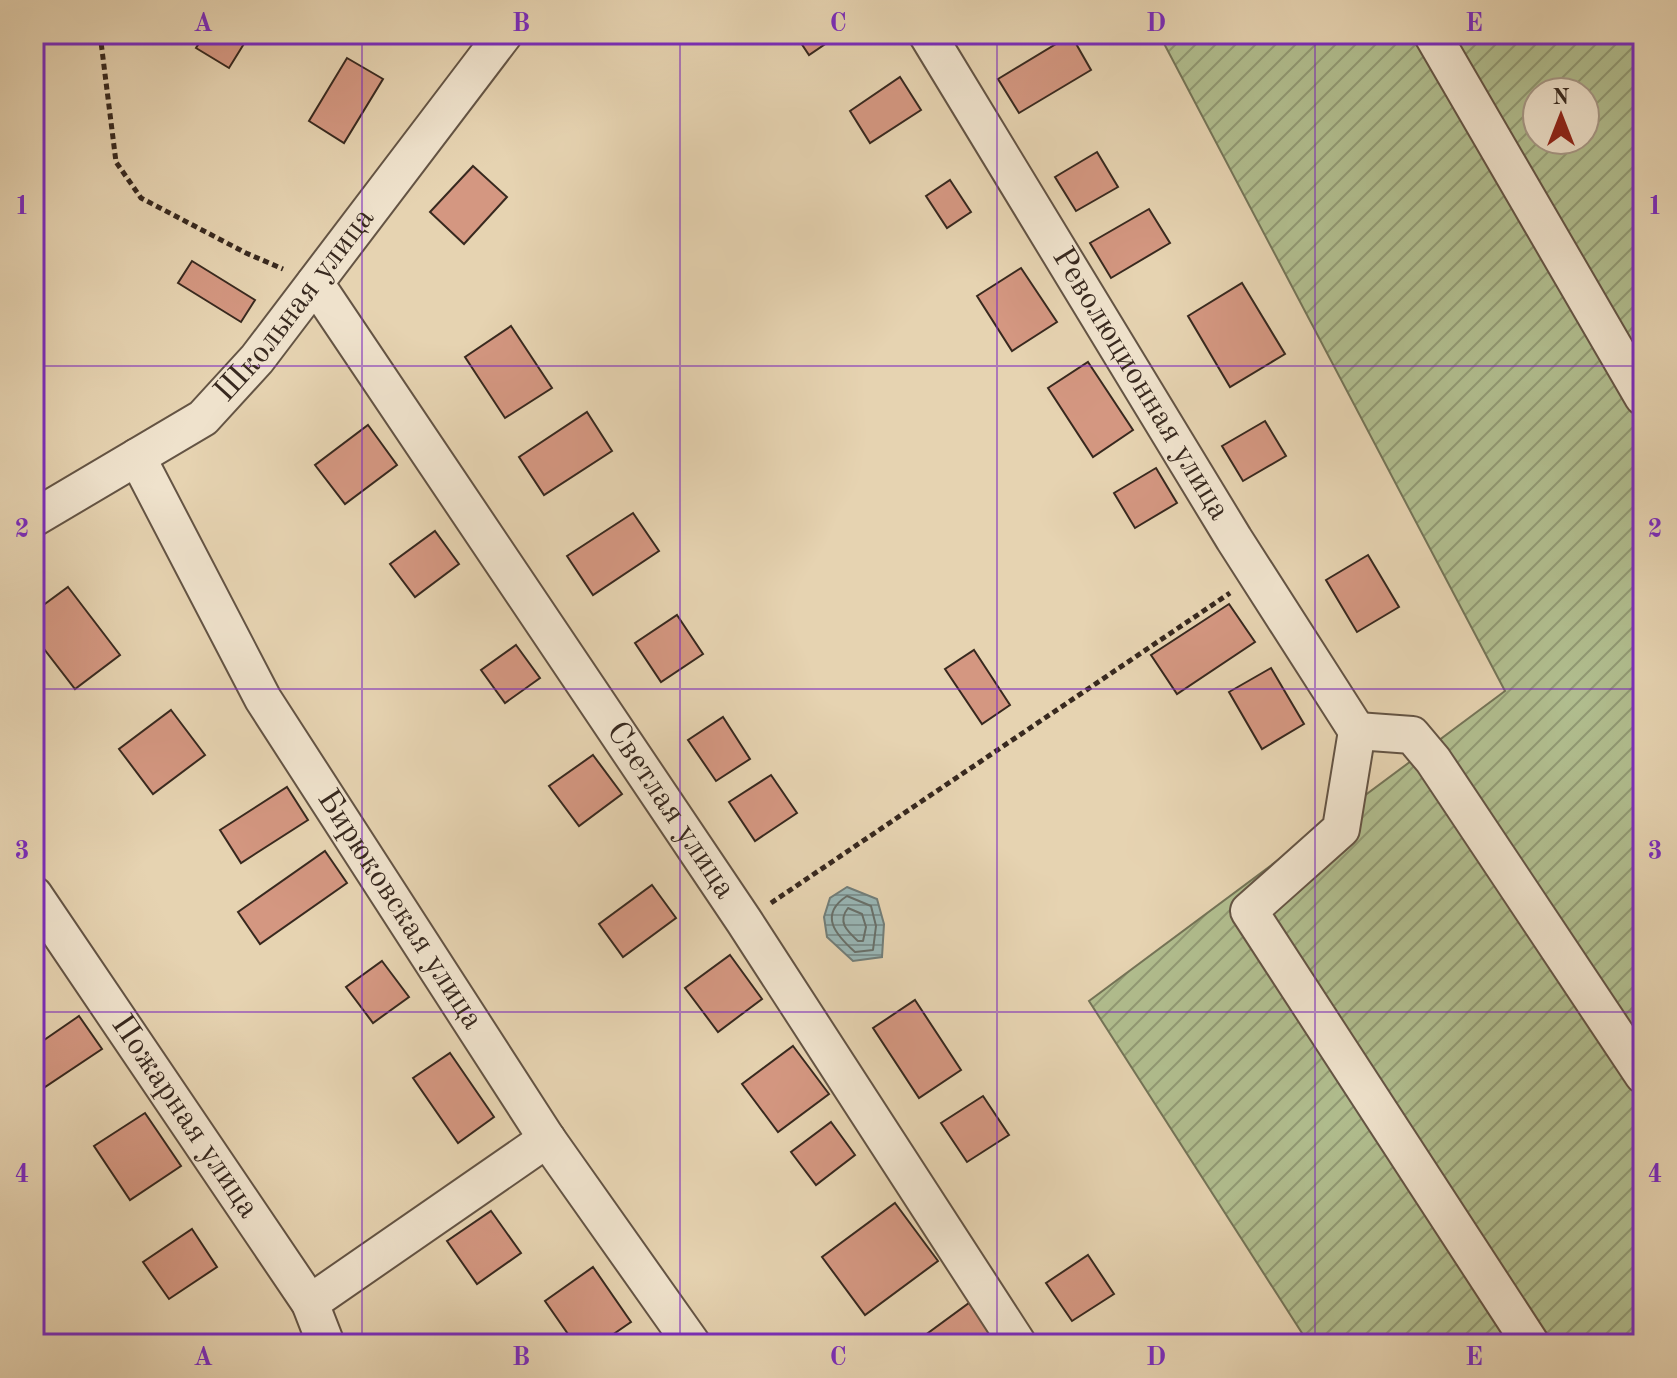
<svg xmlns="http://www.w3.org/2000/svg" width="1677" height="1378" font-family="'Old Standard TT',serif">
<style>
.garden{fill:url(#garden-furrows);stroke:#747457;stroke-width:2;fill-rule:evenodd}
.water{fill:url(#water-rules);stroke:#727e79;stroke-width:2}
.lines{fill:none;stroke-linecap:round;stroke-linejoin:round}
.shore{stroke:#68706a;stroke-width:2}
.building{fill:#d49781;stroke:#38291f;stroke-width:2}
.minor-casing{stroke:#645444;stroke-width:40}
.path{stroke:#38291f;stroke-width:5;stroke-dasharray:6 4;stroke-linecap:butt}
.minor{stroke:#efe2cc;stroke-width:36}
.grid{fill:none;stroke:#7b2cbf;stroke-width:2;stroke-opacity:0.55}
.labels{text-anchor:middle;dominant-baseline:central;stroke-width:6;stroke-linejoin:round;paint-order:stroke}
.street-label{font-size:32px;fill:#38291f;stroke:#efe2cc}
.neatline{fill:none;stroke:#7b2cbf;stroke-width:3}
.grid-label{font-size:26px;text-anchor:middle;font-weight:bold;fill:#7b2cbf}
</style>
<defs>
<pattern id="garden-furrows" width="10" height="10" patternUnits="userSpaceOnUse" patternTransform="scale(2)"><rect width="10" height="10" fill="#b1be8f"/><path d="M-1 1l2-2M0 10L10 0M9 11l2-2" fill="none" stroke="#919a74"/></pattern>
<pattern id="water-rules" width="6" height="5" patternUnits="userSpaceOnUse" patternTransform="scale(2)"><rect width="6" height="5" fill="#99b6b5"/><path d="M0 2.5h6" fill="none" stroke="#7e9493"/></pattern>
</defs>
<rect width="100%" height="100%" fill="#e6d3b1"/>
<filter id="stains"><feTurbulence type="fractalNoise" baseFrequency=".0025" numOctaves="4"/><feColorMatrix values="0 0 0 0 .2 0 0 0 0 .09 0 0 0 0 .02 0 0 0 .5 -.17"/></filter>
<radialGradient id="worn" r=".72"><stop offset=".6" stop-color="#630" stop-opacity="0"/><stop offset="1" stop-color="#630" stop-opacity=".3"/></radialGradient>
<path class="garden" d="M1159,34H1643V1344H1309L1089,1001L1505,691ZM1537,92H1585V140H1537Z"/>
<path class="water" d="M847,887L877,899L884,924L882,957L853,961L827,937L824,917L830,898Z"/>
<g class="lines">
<g class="shore">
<path d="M847,896L871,906L876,926L873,950L855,952C836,935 818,915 847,896Z"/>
<path d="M848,908L862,914L866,927L863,941H858C847,931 837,922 848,908Z"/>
</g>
</g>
<g class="building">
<path d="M205,34H250L229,68L196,48Z"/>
<path d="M795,34H840L809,55Z"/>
<path d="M1071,35L1091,70L1019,113L998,79Z"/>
<path d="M347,58L383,79L344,143L309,121Z"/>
<path d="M900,77L921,110L870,143L850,111Z"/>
<path d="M1097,152L1118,187L1076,211L1055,177Z"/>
<path d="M473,166L507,197L464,244L430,212Z"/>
<path d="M950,180L971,212L947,228L926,196Z"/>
<path d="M1149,209L1170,243L1111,278L1090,243Z"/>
<path d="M192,261L255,300L241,322L178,283Z"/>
<path d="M1021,268L1057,322L1012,351L977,296Z"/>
<path d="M1242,283L1285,354L1230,387L1188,316Z"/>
<path d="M511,326L552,388L505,418L465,357Z"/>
<path d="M1088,362L1133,430L1093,457L1048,388Z"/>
<path d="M587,412L612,451L544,495L519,457Z"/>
<path d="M1265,421L1286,456L1243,481L1222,446Z"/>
<path d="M368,425L397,465L345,504L315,465Z"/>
<path d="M1156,468L1177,503L1135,528L1114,493Z"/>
<path d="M633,513L659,551L593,595L567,556Z"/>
<path d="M435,531L459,564L415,597L390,564Z"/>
<path d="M1368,555L1399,607L1357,632L1326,580Z"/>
<path d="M68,587L120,655L75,689L34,636V612Z"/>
<path d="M1229,604L1255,642L1177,694L1151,655Z"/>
<path d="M677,615L703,654L661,682L635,643Z"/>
<path d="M516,645L540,678L505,703L481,670Z"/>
<path d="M974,650L1010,705L982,724L945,669Z"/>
<path d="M1271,668L1304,724L1262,749L1229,692Z"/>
<path d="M171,710L205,755L153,794L119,749Z"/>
<path d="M723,717L750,759L716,781L688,740Z"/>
<path d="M593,755L622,794L579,826L549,786Z"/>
<path d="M771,775L797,813L755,841L729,802Z"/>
<path d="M287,787L308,820L241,863L220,830Z"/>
<path d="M325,851L347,883L260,944L238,912Z"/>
<path d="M652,885L676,918L623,957L599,924Z"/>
<path d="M730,955L762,999L718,1032L685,988Z"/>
<path d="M382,961L409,997L373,1023L346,987Z"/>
<path d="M915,1000L961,1070L919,1098L873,1028Z"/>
<path d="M79,1016L102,1049L45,1087L34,1070V1047Z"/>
<path d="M793,1046L829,1094L778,1132L742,1084Z"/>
<path d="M450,1053L494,1117L458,1143L413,1078Z"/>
<path d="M983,1096L1009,1135L967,1162L941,1123Z"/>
<path d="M145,1113L181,1166L130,1200L94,1146Z"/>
<path d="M831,1122L855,1155L816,1185L791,1152Z"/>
<path d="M895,1203L938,1261L865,1315L822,1257Z"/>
<path d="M491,1211L521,1253L477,1284L447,1241Z"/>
<path d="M192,1229L217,1267L169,1299L143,1262Z"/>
<path d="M1088,1255L1114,1294L1072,1321L1046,1283Z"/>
<path d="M593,1267L631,1322L599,1344H575L545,1301Z"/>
<path d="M969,1303L993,1335L982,1344H913Z"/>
</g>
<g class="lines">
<g class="minor-casing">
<g id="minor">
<path id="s1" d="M927,34L1234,539L1357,731"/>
<path d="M1432,34L1643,397"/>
<path id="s2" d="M315,283L744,921L1018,1344"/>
<path id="s3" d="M137,457L263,699L547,1139L692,1344"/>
<path id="s4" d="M34,518L203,418L257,359L504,34"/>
<path d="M1357,731L1341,829L1249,911L1531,1344"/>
<path d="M1357,731L1412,735L1433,760L1643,1075"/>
<path id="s5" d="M34,895L310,1303L326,1344"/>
<path d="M310,1303L547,1139"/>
</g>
</g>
<g class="path">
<path d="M100,34L116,162L141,198L246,253L283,269"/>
<path d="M771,903L1230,593"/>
</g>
<use href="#minor" class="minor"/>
</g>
<path class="grid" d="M362,34V1344M680,34V1344M997,34V1344M1315,34V1344M34,366H1643M34,689H1643M34,1012H1643"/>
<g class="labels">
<g class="street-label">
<text stroke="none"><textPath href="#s4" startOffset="342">Школьная улица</textPath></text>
<text stroke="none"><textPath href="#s1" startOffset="410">Революционная улица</textPath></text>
<text stroke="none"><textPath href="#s2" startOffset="636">Светлая улица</textPath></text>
<text stroke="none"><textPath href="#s3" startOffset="524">Бирюковская улица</textPath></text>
<text stroke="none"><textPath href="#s5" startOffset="268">Пожарная улица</textPath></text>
</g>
</g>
<rect width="1677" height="1378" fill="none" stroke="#e6d3b1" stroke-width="88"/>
<g transform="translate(1561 116)"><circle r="38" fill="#efe2cc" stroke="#a69887" stroke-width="2"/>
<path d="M0-6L14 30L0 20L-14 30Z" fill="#8f2418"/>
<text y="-12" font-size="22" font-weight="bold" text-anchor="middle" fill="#38291f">N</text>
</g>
<rect x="44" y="44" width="1589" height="1290" class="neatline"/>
<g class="grid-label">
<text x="203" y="31">A</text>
<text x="521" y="31">B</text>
<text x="838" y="31">C</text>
<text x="1156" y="31">D</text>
<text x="1474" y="31">E</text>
<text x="22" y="214">1</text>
<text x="1655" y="214">1</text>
<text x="22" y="537">2</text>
<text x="1655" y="537">2</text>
<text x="22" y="859">3</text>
<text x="1655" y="859">3</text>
<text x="22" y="1182">4</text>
<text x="1655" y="1182">4</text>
<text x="203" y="1365">A</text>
<text x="521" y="1365">B</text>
<text x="838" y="1365">C</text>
<text x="1156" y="1365">D</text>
<text x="1474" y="1365">E</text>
</g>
<rect width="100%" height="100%" filter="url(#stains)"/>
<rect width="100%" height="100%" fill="url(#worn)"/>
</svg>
